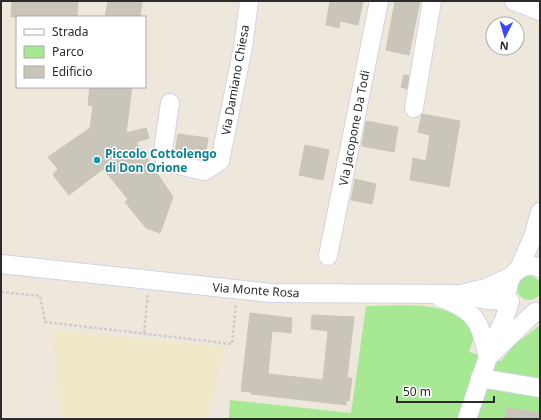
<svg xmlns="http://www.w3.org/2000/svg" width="541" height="420" font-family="'Noto Sans',sans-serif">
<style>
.education{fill:#f1e8ca}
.green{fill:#a7e993}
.building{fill:#c9c5bb;stroke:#cac5b5}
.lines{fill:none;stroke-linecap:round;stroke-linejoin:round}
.minor-casing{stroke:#d1d2e5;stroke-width:20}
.path{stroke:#ccc;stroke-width:2.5;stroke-dasharray:3 2;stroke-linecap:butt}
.minor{stroke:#fff;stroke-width:18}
.culture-dot{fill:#0f9aa8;stroke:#fff;stroke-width:1.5}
.labels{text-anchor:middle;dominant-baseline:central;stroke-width:3;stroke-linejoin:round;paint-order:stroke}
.street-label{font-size:12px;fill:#2b2b2b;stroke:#fff}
.culture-label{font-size:12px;font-weight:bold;fill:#0d838f;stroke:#fff;text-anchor:start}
</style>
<rect width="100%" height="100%" fill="#eee8dc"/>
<path class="education" d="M52,330L224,347L208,419H61Z"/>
<g class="green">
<circle cx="529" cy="288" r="12"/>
<path d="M366,306C394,306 468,297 473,338C473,342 470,348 469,352L501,361L514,345L540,325V419H229L230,400L351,413Z"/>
</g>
<g class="building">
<path d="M12,1H78L77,17H11Z"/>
<path d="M108,1H142L140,17H105Z"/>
<path d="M330,1H363L358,25L340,21L339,28L326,25Z"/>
<path d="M395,1H420L409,55L386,50Z"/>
<path d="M404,75L409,76L407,89L401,87Z"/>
<path d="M90,87H132L126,133L146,128L149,138L136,142L173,197L160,233L146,228L125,202L128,199L103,169L69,195L53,175L58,169L48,157L90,128L93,106L88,105Z"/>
<path d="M422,114L460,121L449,187L410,180L413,158L426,161L430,135L418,132Z"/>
<path d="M366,121L398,127L394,152L362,146Z"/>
<path d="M178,134L208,138L205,158L202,160L175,154Z"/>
<path d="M305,145L329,150L323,180L299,175Z"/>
<path d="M355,179L376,184L372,204L351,200Z"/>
<path d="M250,313L292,318L291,333L272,331L268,374L323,380L328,331L311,329L312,315L354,317L347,378H352L349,401L346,400V405L251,394V392L241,391Z"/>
<path d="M506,408L538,412V419H505Z"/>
</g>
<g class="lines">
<g class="minor-casing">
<g id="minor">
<path d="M514,1L540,11"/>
<path d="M170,103L164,144L165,162L204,171L220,161L243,47L249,1"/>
<path d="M414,108L432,1"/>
<path d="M328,256L379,1"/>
<path d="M1,264L271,293L461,294L486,288L510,277"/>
<path d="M519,269L534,234L540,212"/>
<path d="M508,288C509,272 525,261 540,268"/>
<path d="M464,295L487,300L510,301L504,320L491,347"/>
<path d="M441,298C478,312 479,321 488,357"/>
<path d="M480,378L540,388"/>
<path d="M467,419L488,357L535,312"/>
</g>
</g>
<g class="path">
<path d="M1,292L40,296L45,322L232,344L236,303"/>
<path d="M144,333L148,293"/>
</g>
<use href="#minor" class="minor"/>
</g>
<circle class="culture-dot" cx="97" cy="160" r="4"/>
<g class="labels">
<g class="street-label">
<text transform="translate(235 80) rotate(-80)">Via Damiano Chiesa</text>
<text transform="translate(354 128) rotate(-79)">Via Jacopone Da Todi</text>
<text transform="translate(256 290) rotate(4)">Via Monte Rosa</text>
</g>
<g class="culture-label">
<text x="105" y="153">Piccolo Cottolengo<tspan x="105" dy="14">di Don Orione</tspan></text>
</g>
</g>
<rect width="541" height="420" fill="none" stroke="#2b2b2b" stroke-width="4"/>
<rect x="16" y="16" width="130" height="72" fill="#ffffff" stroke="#aaaaaa"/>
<rect x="24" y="29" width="20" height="6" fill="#ffffff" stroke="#aaaaaa"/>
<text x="52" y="36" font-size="12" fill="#2b2b2b">Strada</text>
<rect x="24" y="46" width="20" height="12" fill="#a7e993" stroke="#aaaaaa"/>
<text x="52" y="56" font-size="12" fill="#2b2b2b">Parco</text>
<rect x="24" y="66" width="20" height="12" fill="#c9c5bb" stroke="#aaaaaa"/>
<text x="52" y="76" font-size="12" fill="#2b2b2b">Edificio</text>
<g transform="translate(505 36) rotate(185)"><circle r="19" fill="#ffffff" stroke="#aaaaaa"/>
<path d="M0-3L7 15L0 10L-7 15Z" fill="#3848ff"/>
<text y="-6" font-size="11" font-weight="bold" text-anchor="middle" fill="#2b2b2b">N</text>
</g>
<path d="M397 396v6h97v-6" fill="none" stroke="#2b2b2b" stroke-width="2"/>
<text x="403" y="396" font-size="12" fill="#2b2b2b" stroke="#ffffff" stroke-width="3" paint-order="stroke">50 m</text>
</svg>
